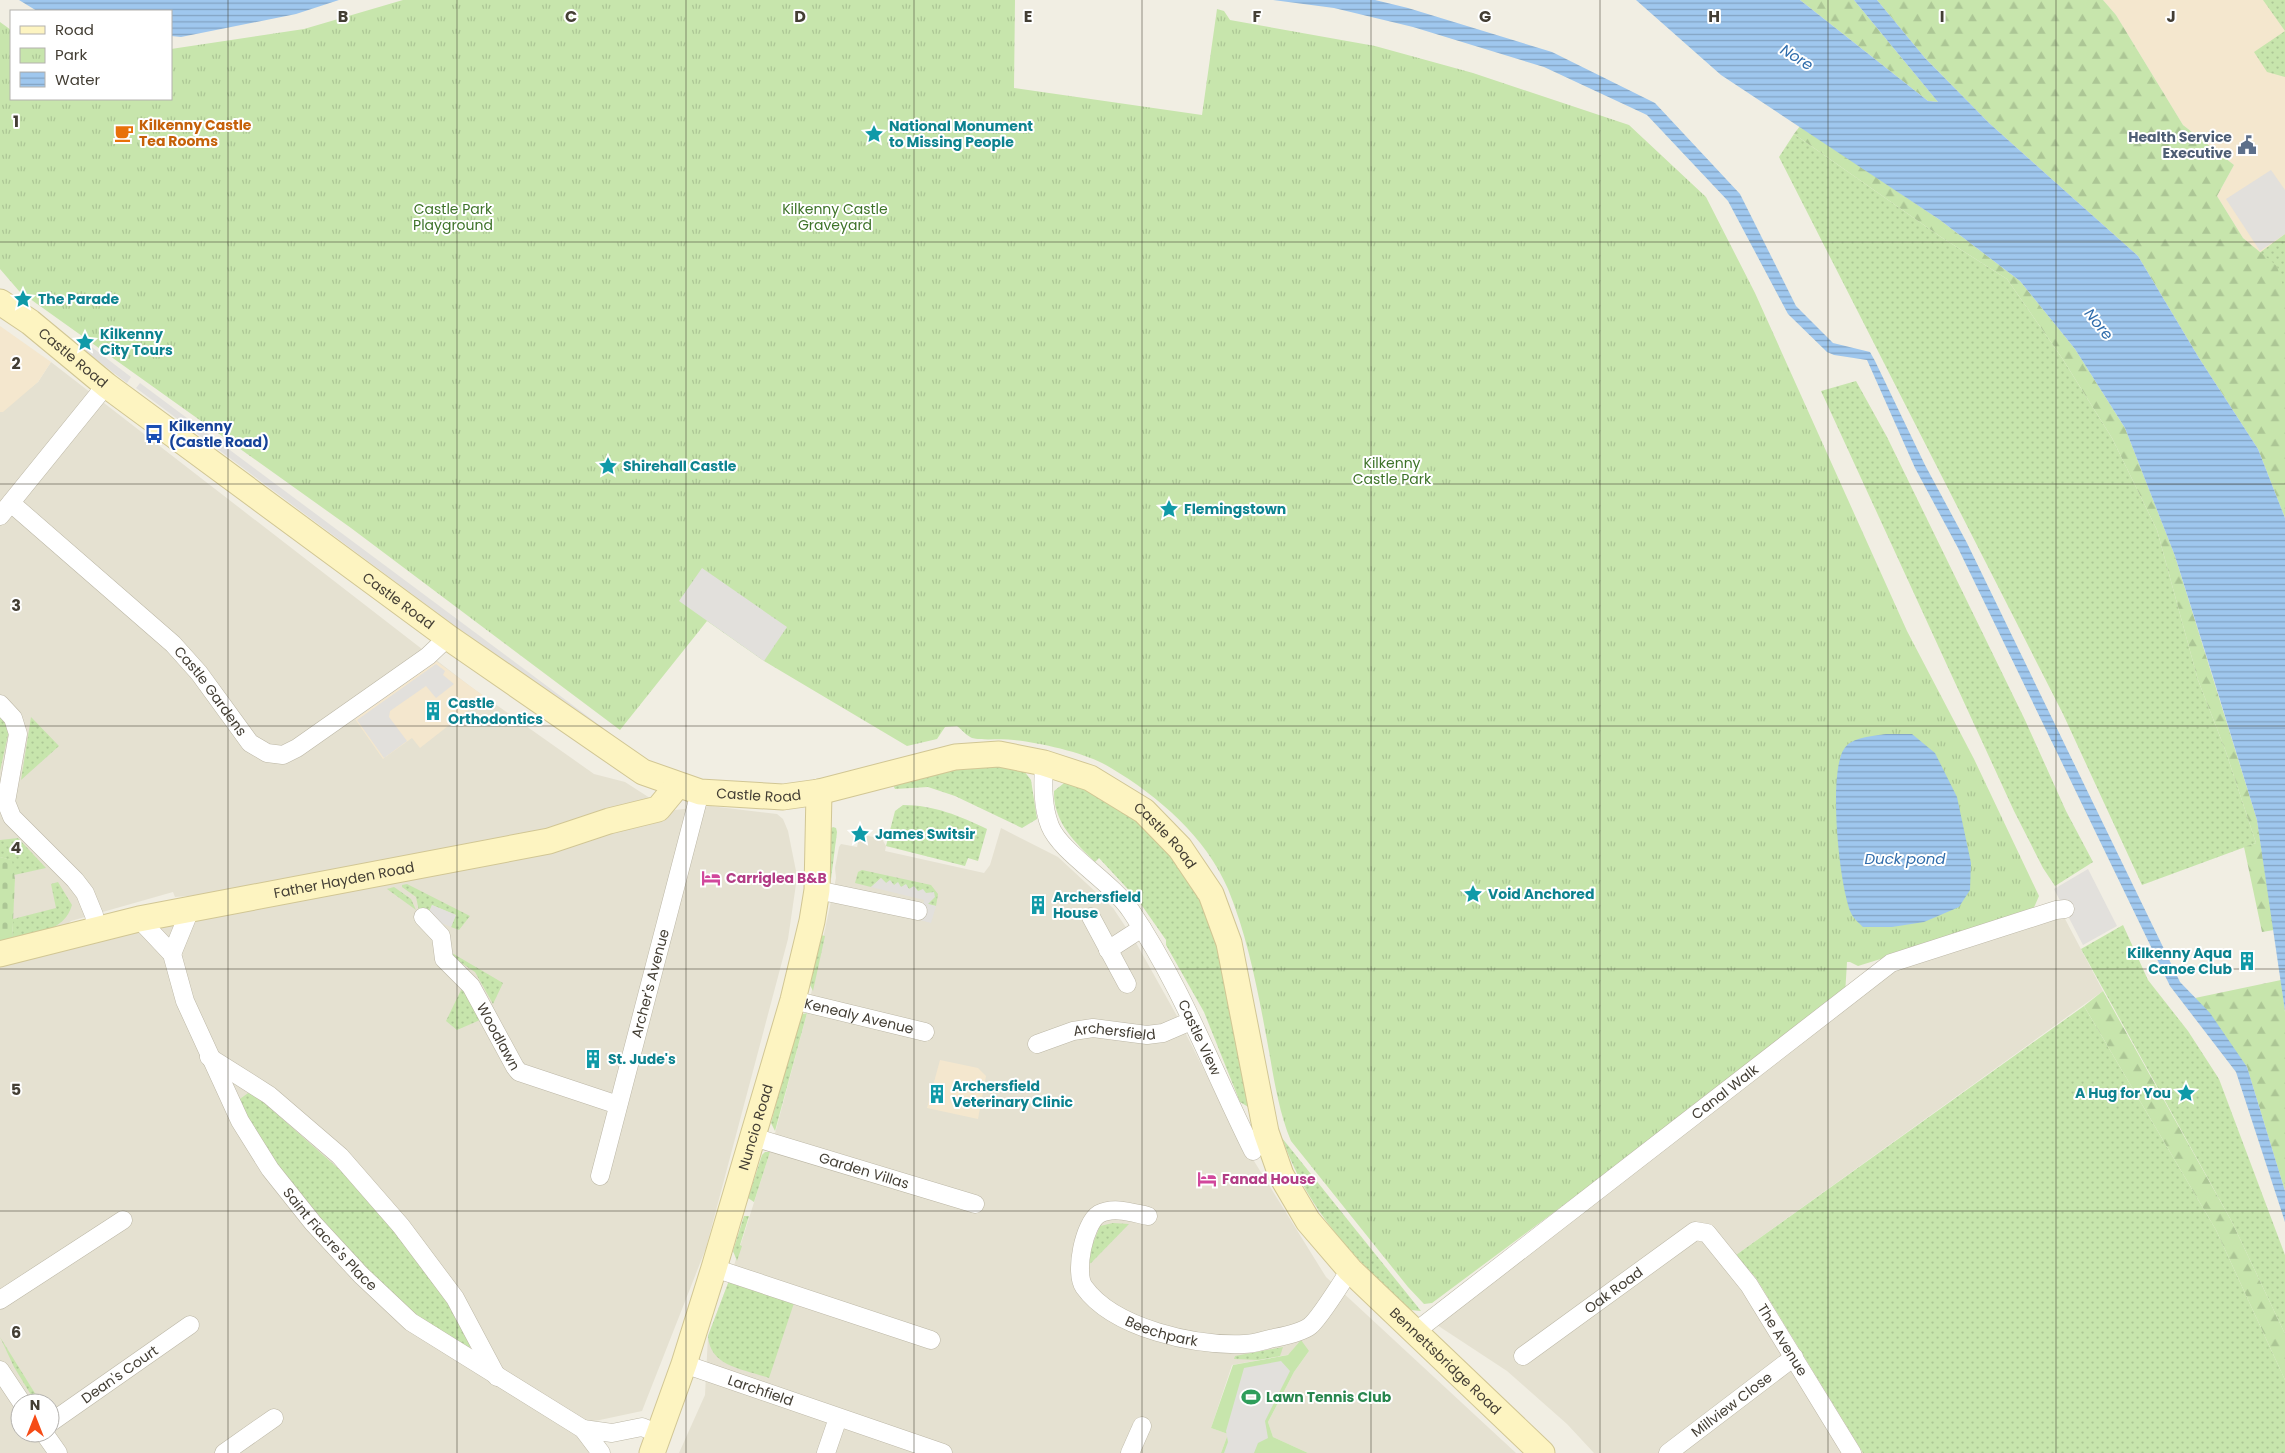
<svg xmlns="http://www.w3.org/2000/svg" width="2285" height="1453" font-family="Poppins,sans-serif">
<style>
.residential{fill:#e5e1d1;fill-rule:evenodd}
.commercial{fill:#f4e7ce}
.grass{fill:url(#grass-dots)}
.forest{fill:url(#forest-firs)}
.cemetery{fill:url(#cemetery-stones)}
.park{fill:url(#park-tufts)}
.pitch{fill:#c7e5ac}
.parking{fill:#e2e0dc}
.water{fill:url(#water-rules)}
.lines{fill:none;stroke-linecap:round;stroke-linejoin:round}
.street-casing{stroke:#bcb7a6;stroke-width:19}
.secondary-casing{stroke:#d1c694;stroke-width:27}
.street{stroke:#fff;stroke-width:18}
.secondary{stroke:#fdf4c1;stroke-width:25}
.grid{fill:none;stroke:#433e34;stroke-width:1;stroke-opacity:0.55}
.labels{text-anchor:middle;dominant-baseline:central;stroke-width:4;stroke-linejoin:round;paint-order:stroke}
.food-label{font-size:14px;font-weight:bold;fill:#c56008;stroke:#fff;text-anchor:start}
.culture-label{font-size:14px;font-weight:bold;fill:#0d838f;stroke:#fff;text-anchor:start}
.service-label{font-size:14px;font-weight:bold;fill:#4e5e75;stroke:#fff;text-anchor:end}
.park-label{font-size:14px;fill:#3e7329;stroke:#fff}
.street-label{font-size:14px;fill:#433e34;stroke:#fff}
.transit-label{font-size:14px;font-weight:bold;fill:#164399;stroke:#fff;text-anchor:start}
.hotel-label{font-size:14px;font-weight:bold;fill:#b23c85;stroke:#fff;text-anchor:start}
.leisure-label{font-size:14px;font-weight:bold;fill:#27864d;stroke:#fff;text-anchor:start}
.water-label{font-size:15px;font-style:italic;fill:#306dac;stroke:#fff}
.grid-label{font-size:16px;text-anchor:middle;font-weight:bold;fill:#433e34;stroke:#fff;stroke-width:4;stroke-linejoin:round;paint-order:stroke}
</style>
<defs>
<pattern id="grass-dots" width="8" height="8" patternUnits="userSpaceOnUse" patternTransform="scale(1.25)"><rect width="8" height="8" fill="#c7e5ac"/><path d="M2 2h.1M6 6h.1" fill="none" stroke="#acc695" stroke-width="1.8" stroke-linecap="round"/></pattern>
<pattern id="forest-firs" width="22" height="20" patternUnits="userSpaceOnUse" patternTransform="scale(1.25)"><rect width="22" height="20" fill="#c7e5ac"/><path d="M5 1l3.5 6h-7zM16 11l3.5 6h-7z" fill="#acc695"/></pattern>
<pattern id="cemetery-stones" width="16" height="16" patternUnits="userSpaceOnUse" patternTransform="scale(1.25)"><rect width="16" height="16" fill="#c7e5ac"/><path d="M2 7V4a2 2 0 0 1 4 0v3zM10 15v-3a2 2 0 0 1 4 0v3z" fill="#acc695"/></pattern>
<pattern id="park-tufts" width="24" height="20" patternUnits="userSpaceOnUse" patternTransform="scale(1.25)"><rect width="24" height="20" fill="#c7e5ac"/><path d="M3 7l-1-3M5 7V3M7 7l1-3M15 17l-1-3M17 17v-4M19 17l1-3" fill="none" stroke="#acc695"/></pattern>
<pattern id="water-rules" width="6" height="5" patternUnits="userSpaceOnUse" patternTransform="scale(1.25)"><rect width="6" height="5" fill="#9fc7ee"/><path d="M0 2.5h6" fill="none" stroke="#83a3c2"/></pattern>
</defs>
<rect width="100%" height="100%" fill="#f1eee3"/>
<g class="residential">
<path d="M51,362L471,687L594,774L625,782L653,800L550,834L201,895L175,897L173,892L71,921L59,931L12,924L15,879L12,860L0,857V412L38,382Z"/>
<path d="M710,806L777,814L783,819L788,831L797,876L795,891L788,939L706,1248L642,1411L595,1421L584,1444L589,1453H0V962L659,817L675,810ZM20,1403H50V1433H20Z"/>
<path d="M1001,828L1058,857L1113,908L1135,941L1177,1016L1231,1124L1326,1277L1516,1453H1308L1273,1437L1268,1422L1294,1372L1309,1351L1232,1365L1211,1428L1228,1434L1221,1453H679L705,1395L708,1336L730,1278L770,1152L807,1013L836,878L835,868L839,847L841,844L857,847L860,834L882,839L886,846L885,851L984,873L990,865Z"/>
<path d="M2064,917L2103,991L1736,1255L1756,1278L1863,1453H1594L1567,1424L1507,1371L1437,1325L1896,969Z"/>
</g>
<g class="commercial">
<path d="M2103,0H2285V247L2277,266L2243,238L2217,196L2234,165L2183,125L2116,15Z"/>
<path d="M0,326L51,362L38,382L3,412H0Z"/>
<path d="M436,661L485,697L420,748L412,738L383,759L355,719Z"/>
<path d="M940,1060L978,1068L986,1076L978,1119L927,1108Z"/>
</g>
<g class="grass">
<path d="M2263,0H2285V77L2267,72L2254,52L2285,31Z"/>
<path d="M1794,134L1941,237L2007,279L2062,358L2112,438L2157,530L2198,680L2226,752L2256,843L2142,885L2063,714L1779,157Z"/>
<path d="M2285,234V340L2254,257Z"/>
<path d="M1856,381L1887,437L2025,720L2066,811L2093,862L2055,886L2043,868L2014,811L1821,391Z"/>
<path d="M0,711L10,726L0,771Z"/>
<path d="M31,717L59,746L21,780Z"/>
<path d="M992,764L1024,771L1031,780L1037,819L1022,828L955,796L928,787L895,789L892,783L967,766Z"/>
<path d="M1068,780L1122,806L1168,846L1200,895L1220,945L1250,1108L1240,1102L1204,1012L1166,945V940L1138,900L1099,858L1095,862C1075,842 1053,822 1054,791Z"/>
<path d="M903,805C934,805 960,816 987,829L978,861L968,858L965,866L886,846L895,811Z"/>
<path d="M833,827L836,828L837,832L831,879L829,874L830,829Z"/>
<path d="M18,838L46,868L14,875L11,860L0,857V840Z"/>
<path d="M862,870L931,885L938,894L936,906L928,904L926,893L886,883L881,878L871,887L855,883L858,872Z"/>
<path d="M58,882L72,905C65,931 34,934 12,942L13,919L56,908L51,884Z"/>
<path d="M407,884L470,916L459,930L451,927L456,915L432,905L427,917L419,911L416,897L402,887V885Z"/>
<path d="M394,887L411,899L416,910L387,889Z"/>
<path d="M2123,925L2148,980L2188,1031L2219,1079L2285,1255V1334L2232,1222L2081,949Z"/>
<path d="M821,935L825,936L813,991L809,983Z"/>
<path d="M452,953L503,983L493,1004L475,972L452,957Z"/>
<path d="M462,988L480,1020L457,1030L446,1021Z"/>
<path d="M2084,1006L2216,1230L2285,1380V1453H1863L1756,1278L1736,1255Z"/>
<path d="M807,1013L775,1131L771,1123L799,1018L803,1014Z"/>
<path d="M251,1091L341,1171L393,1229L448,1303L471,1346L463,1352L414,1321L283,1180L237,1101Z"/>
<path d="M1282,1138L1421,1311L1410,1310C1353,1257 1309,1213 1282,1138Z"/>
<path d="M765,1152H770L754,1202L748,1198L762,1155Z"/>
<path d="M744,1216H749L740,1245L742,1246L737,1261L733,1251Z"/>
<path d="M1113,1223L1129,1224L1091,1263L1088,1264V1256L1100,1226Z"/>
<path d="M730,1278L795,1300L769,1378C744,1369 710,1367 708,1336Z"/>
<path d="M0,1337L41,1403H36L14,1367Z"/>
<path d="M1283,1347L1280,1356L1258,1360L1234,1359L1235,1356Z"/>
</g>
<g class="forest">
<path d="M1800,0H1854L1938,102L1928,101Z"/>
<path d="M1877,0H2103L2116,15L2183,125L2234,165L2217,196L2243,238L2277,266L2285,292V518L2258,449L2199,358L2138,256L1989,123L1925,58Z"/>
<path d="M1800,126L1940,220L2020,281L2075,349L2125,428L2175,556L2257,820L2274,930L2262,932L2244,847L2256,843L2226,752L2198,680L2157,530L2112,438L2062,358L2007,279L1941,237L1794,134Z"/>
<path d="M2281,980L2285,1012V1191L2247,1067L2195,998Z"/>
<path d="M2103,991L2232,1222L2285,1334V1380L2216,1230L2084,1006Z"/>
</g>
<path class="cemetery" d="M0,857L12,860L15,879L12,943L0,946Z"/>
<path class="park" d="M403,0H1015L1014,88L1202,115L1217,9L1224,11L1230,20L1375,46L1473,73L1629,125L1706,197L1755,293L1907,631L1974,759L2039,896L2032,912L1858,966L1850,962H1847L1845,995L1432,1303L1424,1304L1408,1287L1291,1141C1277,1107 1273,1071 1266,1035C1257,986 1247,935 1228,889C1206,837 1158,796 1111,768C1088,753 1041,743 1014,740C1001,738 985,741 972,738C967,736 962,730 957,726L945,727L937,739L907,746L764,661L707,621L620,730L351,528L19,291L0,269V22L11,30V99H171V49L304,29Z"/>
<path class="pitch" d="M1301,1340L1309,1351L1294,1372L1268,1422L1273,1437L1308,1453H1221L1228,1434L1211,1428L1233,1365L1288,1355Z"/>
<g class="parking">
<path d="M2271,170L2285,190V234L2260,251L2226,199Z"/>
<path d="M89,345L131,377L127,383L85,351Z"/>
<path d="M140,383L626,745L622,751L136,388Z"/>
<path d="M702,568L787,627L764,661L679,601Z"/>
<path d="M436,664L445,671L443,675L454,684L436,698L426,686L390,711L389,717L407,741L384,758L357,720Z"/>
<path d="M2088,869L2117,926L2083,945L2054,889Z"/>
<path d="M881,878L886,883L890,880L894,885L898,882L901,887L906,884L909,889L914,886L918,891L923,889L926,893L934,892L935,897L928,904L936,906L931,923L920,920L924,900L871,887Z"/>
<path d="M432,905L456,915L451,927L427,917Z"/>
<path d="M1281,1361L1290,1371L1265,1421L1268,1438L1258,1443L1254,1453H1224L1228,1442L1226,1431L1244,1368Z"/>
</g>
<g class="water">
<path d="M19,0H339L296,14L181,37L171,36V11H37Z"/>
<path d="M1273,0H1375L1408,8L1552,52L1655,103L1740,194L1796,306L1833,343L1870,352L1875,361L1925,465L1967,543L2180,982L2210,1013L2247,1067L2285,1191V1222L2236,1072L2170,986L1958,548L1915,468L1867,360L1834,355L1827,352L1788,314L1728,201L1647,115L1544,67L1413,27L1334,8Z"/>
<path d="M1636,0H1800L1928,101L1938,102L1854,0H1877L1925,58L1989,123L2138,256L2199,358L2258,449L2285,518V1011L2257,820L2213,677L2175,556L2125,428L2075,349L2020,281L1940,220L1721,75Z"/>
<path d="M1886,734H1912L1935,753L1957,797L1971,863L1970,890L1959,907L1924,922L1892,927H1863C1859,923 1853,918 1851,913C1839,886 1828,773 1844,749C1851,737 1874,736 1886,734Z"/>
</g>
<g class="lines">
<g class="street-casing">
<g id="street">
<path id="s1" d="M11,503L173,644L199,673L250,743L267,753L283,755L297,748L428,656L448,637"/>
<path d="M0,516L106,385"/>
<path d="M0,704L13,718L18,734L6,802L12,817L75,880L85,893L94,915L97,930"/>
<path id="s2" d="M1044,763C1043,783 1042,806 1050,826C1061,853 1112,882 1131,911C1181,985 1213,1071 1253,1151"/>
<path d="M817,890L918,911"/>
<path id="s3" d="M423,917L441,936L444,959L471,986L515,1067L519,1072L618,1105"/>
<path d="M1091,917L1127,984"/>
<path id="s4" d="M139,919L172,954L185,1001L240,1121L270,1169L313,1223L361,1275L411,1322L583,1429L601,1453"/>
<path d="M1108,950L1142,928"/>
<path d="M172,954L190,910"/>
<path id="s5" d="M793,1000L925,1032"/>
<path id="s6" d="M1037,1044L1073,1031L1093,1028L1147,1035L1163,1033L1191,1021"/>
<path d="M209,1057L269,1095L340,1156L401,1226L455,1298L497,1377"/>
<path id="s7" d="M753,1137L975,1204"/>
<path id="s8" d="M600,1176L700,792"/>
<path id="s9" d="M1148,1216C1133,1213 1114,1206 1099,1214C1084,1223 1074,1273 1084,1287C1114,1329 1196,1346 1244,1344C1254,1344 1264,1340 1274,1338C1284,1336 1301,1333 1310,1326C1320,1318 1341,1283 1350,1270"/>
<path d="M714,1268L931,1340"/>
<path d="M0,1300L123,1220"/>
<path id="s10" d="M1415,1332L1891,963L2056,910L2065,909"/>
<path id="s11" d="M1523,1356L1695,1231L1707,1233L1749,1285L1852,1453"/>
<path id="s12" d="M684,1364L943,1453"/>
<path d="M0,1370L22,1403"/>
<path id="s13" d="M50,1423L190,1325"/>
<path d="M583,1429L612,1433L642,1427L659,1434"/>
<path d="M44,1433L58,1453"/>
<path d="M224,1453L274,1418"/>
<path d="M826,1453L838,1418"/>
<path d="M1130,1453L1142,1426"/>
<path id="s14" d="M1668,1453L1794,1357"/>
</g>
</g>
<g class="secondary-casing">
<g id="secondary">
<path id="s15" d="M0,302L30,322L106,385L449,638L643,772L700,792L783,797L819,792L955,757L999,754L1044,763L1090,778L1144,811L1180,848L1211,894L1229,943L1266,1132L1281,1175L1308,1221L1350,1270L1542,1453"/>
<path id="s16" d="M0,954L139,919L549,841L609,821L658,809L677,786"/>
<path id="s17" d="M652,1453L684,1364L714,1268L793,1000L812,921L817,890L819,792"/>
</g>
</g>
<use href="#street" class="street"/>
<use href="#secondary" class="secondary"/>
</g>
<path class="grid" d="M228,0V1453M457,0V1453M686,0V1453M914,0V1453M1142,0V1453M1371,0V1453M1600,0V1453M1828,0V1453M2056,0V1453M0,242H2285M0,484H2285M0,726H2285M0,969H2285M0,1211H2285"/>
<defs>
<g id="cafe-bare" transform="scale(1.5)"><path d="M-5.5-4.5H6V0H3Q3 3.5 0 3.5H-2.5Q-5.5 3.5-5.5 0ZM3-3.2v2h1.7v-2ZM-6 4.5H4V6H-6Z" fill="#e8710a" stroke="#fff" stroke-width="2.5" paint-order="stroke"/></g>
<g id="sight-bare" transform="scale(1.5)"><path d="M0-6L1.8-2.2L6-1.7L2.9 1.2L3.7 5.4L0 3.3L-3.7 5.4L-2.9 1.2L-6-1.7L-1.8-2.2Z" fill="#0f9aa8" stroke="#fff" stroke-width="2.5" paint-order="stroke"/></g>
<g id="civic-bare" transform="scale(1.5)"><path d="M-.6-6.5H3V-4.5H.6V-3L4-1V1h2V6H-6V1h2V-1L-.6-3ZM-1.2 2.5V6h2.4V2.5Z" fill="#5c6f8a" stroke="#fff" stroke-width="2.5" paint-order="stroke"/></g>
<g id="bus-bare" transform="scale(1.5)"><path d="M-5-6H5V4H4V6H2V4H-2V6H-4V4H-5ZM-3.5-4V0h7V-4ZM-3.5 1.2v1.5H-2V1.2ZM2 1.2v1.5H3.5V1.2Z" fill="#1a4fb4" stroke="#fff" stroke-width="2.5" paint-order="stroke"/></g>
<g id="building-bare" transform="scale(1.5)"><path d="M-4-6H4V6H1V3H-1V6H-4ZM-2.5-4.3h1.7v1.8h-1.7ZM.8-4.3h1.7v1.8H.8ZM-2.5-1h1.7V.8h-1.7ZM.8-1h1.7V.8H.8Z" fill="#0f9aa8" stroke="#fff" stroke-width="2.5" paint-order="stroke"/></g>
<g id="hotel-bare" transform="scale(1.5)"><path d="M-6-4.5h1.5V1H6V5H4.5V3h-9V5H-6ZM-4 0a1.8 1.8 0 1 1 3.6 0ZM.5 0V-2.5h3Q6-2.5 6 0Z" fill="#d1479c" stroke="#fff" stroke-width="2.5" paint-order="stroke"/></g>
<g id="stadium-bare" transform="scale(1.5)"><path d="M0-5a6.5 5 0 1 0 0 10a6.5 5 0 1 0 0-10ZM-3.5-1.8h7v3.6h-7Z" fill="#2e9e5b" stroke="#fff" stroke-width="2.5" paint-order="stroke"/></g>
</defs>
<g fill-rule="evenodd">
<use href="#cafe-bare" x="124" y="133"/>
<use href="#sight-bare" x="874" y="134"/>
<use href="#civic-bare" x="2247" y="145"/>
<use href="#sight-bare" x="23" y="299"/>
<use href="#sight-bare" x="85" y="342"/>
<use href="#bus-bare" x="154" y="434"/>
<use href="#sight-bare" x="608" y="466"/>
<use href="#sight-bare" x="1169" y="509"/>
<use href="#building-bare" x="433" y="711"/>
<use href="#sight-bare" x="860" y="834"/>
<use href="#hotel-bare" x="711" y="878"/>
<use href="#sight-bare" x="1473" y="894"/>
<use href="#building-bare" x="1038" y="905"/>
<use href="#building-bare" x="2247" y="961"/>
<use href="#building-bare" x="593" y="1059"/>
<use href="#sight-bare" x="2186" y="1093"/>
<use href="#building-bare" x="937" y="1094"/>
<use href="#hotel-bare" x="1207" y="1179"/>
<use href="#stadium-bare" x="1251" y="1397"/>
</g>
<g class="labels">
<g class="food-label">
<text x="139" y="125">Kilkenny Castle<tspan x="139" dy="16">Tea Rooms</tspan></text>
</g>
<g class="culture-label">
<text x="889" y="126">National Monument<tspan x="889" dy="16">to Missing People</tspan></text>
<text x="38" y="299">The Parade</text>
<text x="100" y="334">Kilkenny<tspan x="100" dy="16">City Tours</tspan></text>
<text x="623" y="466">Shirehall Castle</text>
<text x="1184" y="509">Flemingstown</text>
<text x="448" y="703">Castle<tspan x="448" dy="16">Orthodontics</tspan></text>
<text x="875" y="834">James Switsir</text>
<text x="1488" y="894">Void Anchored</text>
<text x="1053" y="897">Archersfield<tspan x="1053" dy="16">House</tspan></text>
<text x="2232" y="953" text-anchor="end">Kilkenny Aqua<tspan x="2232" dy="16">Canoe Club</tspan></text>
<text x="608" y="1059">St. Jude's</text>
<text x="952" y="1086">Archersfield<tspan x="952" dy="16">Veterinary Clinic</tspan></text>
<text x="2171" y="1093" text-anchor="end">A Hug for You</text>
</g>
<g class="service-label">
<text x="2232" y="137">Health Service<tspan x="2232" dy="16">Executive</tspan></text>
</g>
<g class="park-label">
<text x="453" y="209">Castle Park<tspan x="453" dy="16">Playground</tspan></text>
<text x="835" y="209">Kilkenny Castle<tspan x="835" dy="16">Graveyard</tspan></text>
<text x="1392" y="463">Kilkenny<tspan x="1392" dy="16">Castle Park</tspan></text>
</g>
<g class="street-label">
<text stroke="none"><textPath href="#s15" startOffset="92">Castle Road</textPath></text>
<text stroke="none"><textPath href="#s15" startOffset="498">Castle Road</textPath></text>
<text stroke="none"><textPath href="#s1" startOffset="275">Castle Gardens</textPath></text>
<text stroke="none"><textPath href="#s15" startOffset="916">Castle Road</textPath></text>
<text stroke="none"><textPath href="#s15" startOffset="1351">Castle Road</textPath></text>
<text stroke="none"><textPath href="#s16" startOffset="352">Father Hayden Road</textPath></text>
<text stroke="none"><textPath href="#s8" startOffset="199">Archer's Avenue</textPath></text>
<text stroke="none"><textPath href="#s5" startOffset="68">Kenealy Avenue</textPath></text>
<text stroke="none"><textPath href="#s6" startOffset="80">Archersfield</textPath></text>
<text stroke="none"><textPath href="#s3" startOffset="145">Woodlawn</textPath></text>
<text stroke="none"><textPath href="#s2" startOffset="326">Castle View</textPath></text>
<text stroke="none"><textPath href="#s10" startOffset="392">Canal Walk</textPath></text>
<text stroke="none"><textPath href="#s17" startOffset="342">Nuncio Road</textPath></text>
<text stroke="none"><textPath href="#s7" startOffset="116">Garden Villas</textPath></text>
<text stroke="none"><textPath href="#s4" startOffset="378">Saint Fiacre's Place</textPath></text>
<text stroke="none"><textPath href="#s11" startOffset="112">Oak Road</textPath></text>
<text stroke="none"><textPath href="#s9" startOffset="220">Beechpark</textPath></text>
<text stroke="none"><textPath href="#s11" startOffset="356">The Avenue</textPath></text>
<text stroke="none"><textPath href="#s15" startOffset="1966">Bennettsbridge Road</textPath></text>
<text stroke="none"><textPath href="#s13" startOffset="85">Dean's Court</textPath></text>
<text stroke="none"><textPath href="#s12" startOffset="81">Larchfield</textPath></text>
<text stroke="none"><textPath href="#s14" startOffset="80">Millview Close</textPath></text>
</g>
<g class="transit-label">
<text x="169" y="426">Kilkenny<tspan x="169" dy="16">(Castle Road)</tspan></text>
</g>
<g class="hotel-label">
<text x="726" y="878">Carriglea B&amp;B</text>
<text x="1222" y="1179">Fanad House</text>
</g>
<g class="leisure-label">
<text x="1266" y="1397">Lawn Tennis Club</text>
</g>
<g class="water-label">
<text transform="translate(1797 57) rotate(32)">Nore</text>
<text transform="translate(2099 324) rotate(51)">Nore</text>
<text x="1905" y="858">Duck pond</text>
</g>
</g>
<g class="grid-label">
<text x="343" y="22">B</text>
<text x="571" y="22">C</text>
<text x="800" y="22">D</text>
<text x="1028" y="22">E</text>
<text x="1257" y="22">F</text>
<text x="1485" y="22">G</text>
<text x="1714" y="22">H</text>
<text x="1942" y="22">I</text>
<text x="2171" y="22">J</text>
<text x="16" y="127">1</text>
<text x="16" y="369">2</text>
<text x="16" y="611">3</text>
<text x="16" y="853">4</text>
<text x="16" y="1095">5</text>
<text x="16" y="1338">6</text>
</g>
<rect x="10" y="10" width="162" height="90" fill="#ffffff" stroke="#b4b2ae"/>
<rect x="20" y="26" width="25" height="8" fill="#fdf4c1" stroke="#b4b2ae"/>
<text x="55" y="35" font-size="15" fill="#433e34">Road</text>
<rect x="20" y="48" width="25" height="15" fill="url(#park-tufts)" stroke="#b4b2ae"/>
<text x="55" y="60" font-size="15" fill="#433e34">Park</text>
<rect x="20" y="72" width="25" height="15" fill="url(#water-rules)" stroke="#b4b2ae"/>
<text x="55" y="85" font-size="15" fill="#433e34">Water</text>
<g transform="translate(35 1418)"><circle r="24" fill="#ffffff" stroke="#b4b2ae"/>
<path d="M0-4L9 19L0 12L-9 19Z" fill="#f64b16"/>
<text y="-8" font-size="14" font-weight="bold" text-anchor="middle" fill="#433e34">N</text>
</g>
</svg>
